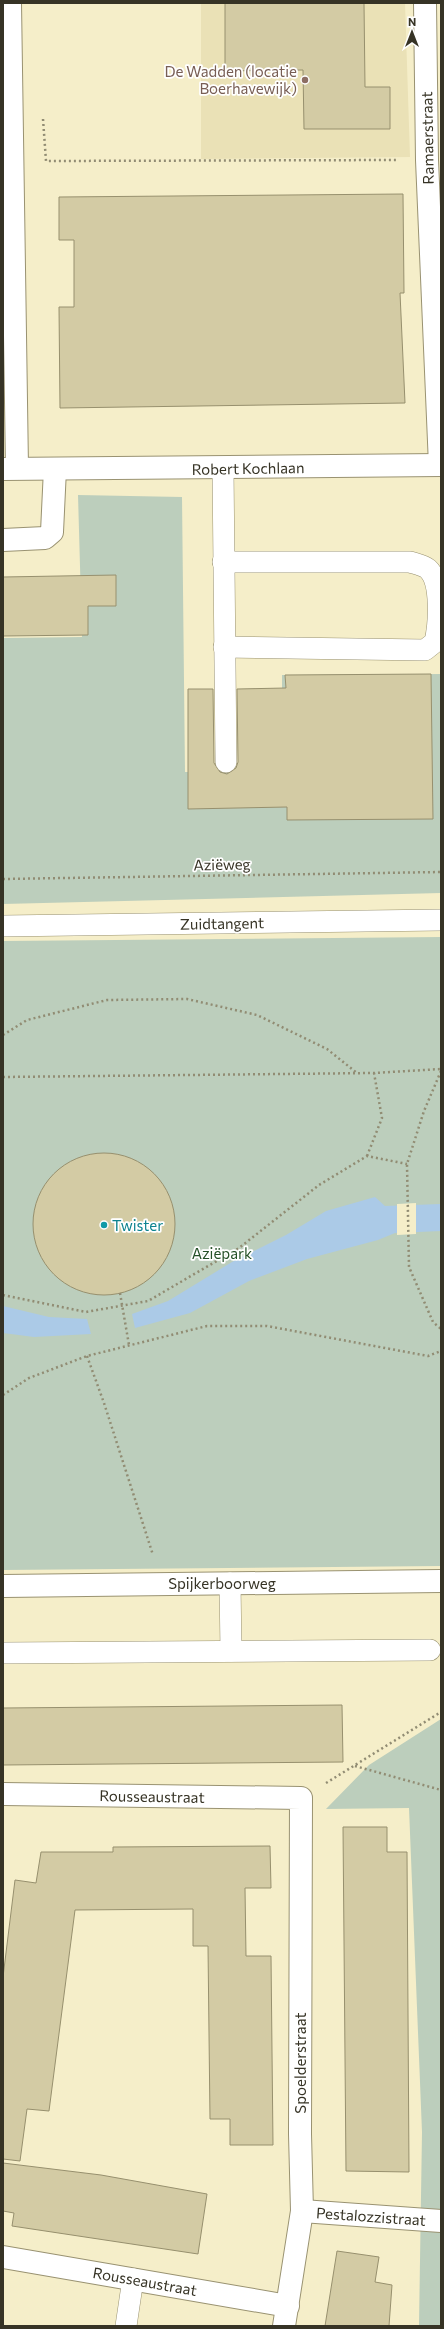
<svg xmlns="http://www.w3.org/2000/svg" width="444" height="2329" font-family="Commissioner,sans-serif">
<style>
.built{fill:#eae1b6}
.green{fill:#bccebc}
.water{fill:#abcae7}
.pier{fill:#f5eec9}
.building{fill:#d3cba4;stroke:#97906e}
.lines{fill:none;stroke-linecap:round;stroke-linejoin:round}
.service-casing{stroke:#999271;stroke-width:22}
.minor-casing{stroke:#999271;stroke-width:24}
.path{stroke:#918c73;stroke-width:2.5;stroke-dasharray:2 3;stroke-linecap:butt}
.service{stroke:#fff;stroke-width:21}
.minor{stroke:#fff;stroke-width:22}
.education-dot{fill:#8d6e63;stroke:#fff;stroke-width:1.5}
.culture-dot{fill:#0f9aa8;stroke:#fff;stroke-width:1.5}
.labels{text-anchor:middle;dominant-baseline:central;stroke-width:3.5;stroke-linejoin:round;paint-order:stroke}
.education-label{font-size:15px;fill:#785e54;stroke:#fff;text-anchor:end}
.street-label{font-size:15px;fill:#363325;stroke:#fff}
.culture-label{font-size:15px;fill:#0d838f;stroke:#fff;text-anchor:start}
.park-label{font-size:15px;fill:#245027;stroke:#fff}
</style>
<rect width="100%" height="100%" fill="#f5eec9"/>
<path class="built" d="M201,3H405L410,157L201,159Z"/>
<g class="green">
<path d="M78,495L182,497L185,772L282,771V675L441,674V893L3,904V638L82,637Z"/>
<path d="M441,937V1566L3,1570V941Z"/>
<path d="M441,1719V2326H419L422,2132L409,1808L326,1809L369,1765Z"/>
</g>
<g class="water">
<path d="M375,1197L385,1206L441,1204V1231L395,1233L378,1240L307,1259L249,1281L190,1313L135,1328L132,1314L168,1301L232,1262L286,1235L326,1211Z"/>
<path d="M3,1306L49,1317L87,1319L91,1334L34,1337L3,1333Z"/>
</g>
<path class="pier" d="M416,1203V1234L397,1235V1204Z"/>
<g class="building">
<path d="M225,3H364L365,87H390V129H304L303,70L225,71Z"/>
<path d="M403,194L404,293H400L405,403L60,408L59,307H74V240H59V197Z"/>
<path d="M116,575V606H88V635L3,636V577Z"/>
<path d="M431,674L433,819L287,820V807L188,809V689H213L214,763L220,772L227,774L236,768L238,762L237,689L286,688L285,675Z"/>
<circle cx="104" cy="1224" r="71"/>
<path d="M342,1705L343,1762L3,1765V1708Z"/>
<path d="M343,1827H387V1852H407L409,2172L346,2171Z"/>
<path d="M270,1846L271,1888H245L246,1956H271L273,2145H230V2119H210L208,1946H193V1909L75,1910L49,2111L27,2109L20,2161L3,2159V1977L15,1880L36,1883L41,1852H113V1847Z"/>
<path d="M3,2163L101,2175L207,2194L198,2254L12,2226L14,2213L3,2211Z"/>
<path d="M337,2251L379,2257L375,2282L392,2285L389,2326H325Z"/>
</g>
<g class="lines">
<g class="service-casing">
<g id="service">
<path d="M223,468L226,762"/>
<path d="M223,562H410C416,564 423,565 428,569C442,582 439,624 435,642L425,650L224,647"/>
<path d="M3,926L441,920"/>
<path d="M230,1583L231,1651"/>
<path d="M3,1653L430,1650"/>
<path d="M126,2326L133,2279"/>
</g>
</g>
<g class="minor-casing">
<g id="minor">
<path d="M10,3L17,468"/>
<path d="M425,3L427,160L440,465"/>
<path d="M3,469L441,465"/>
<path d="M3,540L45,538L52,532L55,469"/>
<path d="M3,1586L441,1581"/>
<path d="M3,1794L301,1798L300,2134L302,2211L284,2326"/>
<path d="M302,2211L441,2221"/>
<path d="M3,2257L288,2306"/>
</g>
</g>
<g class="path">
<path d="M43,119L46,161L398,160"/>
<path d="M3,879L441,872"/>
<path d="M3,1035L27,1020L107,1000L187,999L257,1015L327,1049L357,1073"/>
<path d="M441,1071L424,1111L407,1164L409,1267L433,1322L441,1329"/>
<path d="M3,1077L374,1073L441,1069"/>
<path d="M367,1156L382,1118L374,1073"/>
<path d="M120,1293L129,1345"/>
<path d="M3,1295L86,1312L148,1301L239,1248L319,1185L367,1156L407,1164"/>
<path d="M87,1356L104,1403L153,1555"/>
<path d="M3,1395L29,1378L87,1356L207,1326H267L428,1356L441,1351"/>
<path d="M355,1766L441,1790"/>
<path d="M326,1783L441,1712"/>
</g>
<use href="#service" class="service"/>
<use href="#minor" class="minor"/>
</g>
<circle class="education-dot" cx="305" cy="80" r="4"/>
<circle class="culture-dot" cx="104" cy="1225" r="4"/>
<g class="labels">
<g class="education-label">
<text x="297" y="71">De Wadden (locatie<tspan x="297" dy="17">Boerhavewijk)</tspan></text>
</g>
<g class="street-label">
<text transform="translate(427 138) rotate(-91)">Ramaerstraat</text>
<text transform="translate(248 468) rotate(-1)">Robert Kochlaan</text>
<text transform="translate(222 864) rotate(-1)">Aziëweg</text>
<text transform="translate(222 923) rotate(-1)">Zuidtangent</text>
<text x="222" y="1583">Spijkerboorweg</text>
<text transform="translate(152 1796) rotate(1)">Rousseaustraat</text>
<text transform="translate(300 2063) rotate(-90)">Spoelderstraat</text>
<text transform="translate(371 2216) rotate(4)">Pestalozzistraat</text>
<text transform="translate(145 2281) rotate(10)">Rousseaustraat</text>
</g>
<g class="culture-label">
<text x="112" y="1225">Twister</text>
</g>
<g class="park-label">
<text x="222" y="1253">Aziëpark</text>
</g>
</g>
<rect width="444" height="2329" fill="none" stroke="#363325" stroke-width="8"/>
<g transform="translate(412 32)" stroke="#ffffff" stroke-width="3" paint-order="stroke">
<path d="M0-3L7 15L0 10L-7 15Z" fill="#363325"/>
<text y="-6" font-size="11" font-weight="bold" text-anchor="middle" fill="#363325">N</text>
</g>
</svg>
